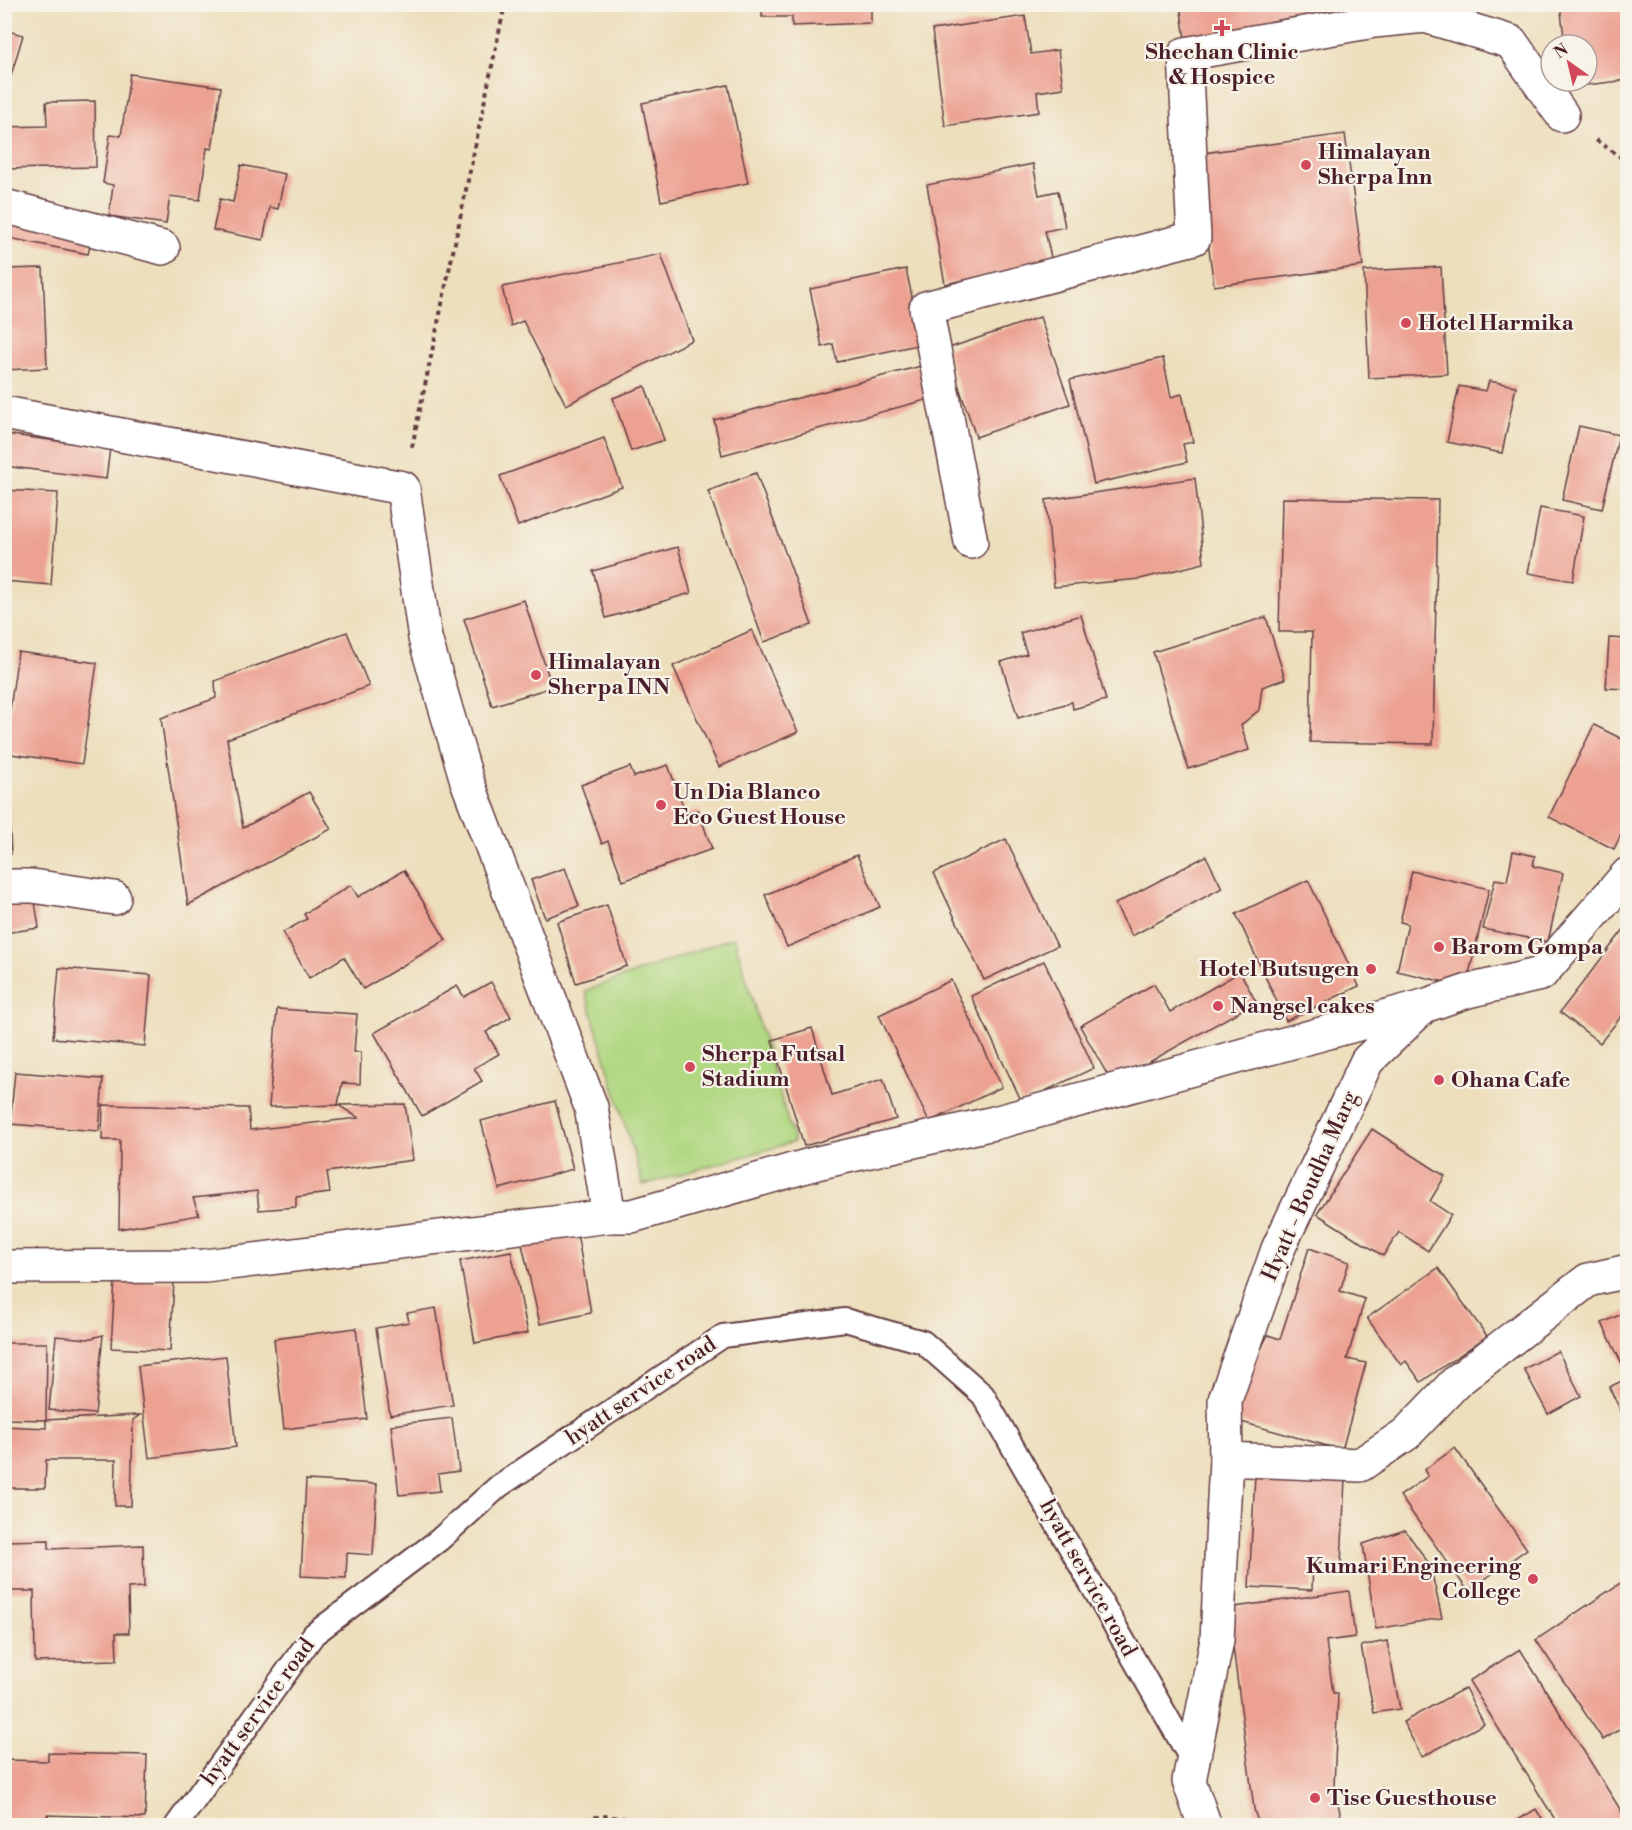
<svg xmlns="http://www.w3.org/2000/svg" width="1632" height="1830" font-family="'Libre Bodoni',serif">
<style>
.green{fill:#b1d882;stroke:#7e7c56;stroke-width:1.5}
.building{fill:#eca192}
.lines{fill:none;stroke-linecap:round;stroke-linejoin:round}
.lane-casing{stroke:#623c41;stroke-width:26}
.street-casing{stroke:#623c41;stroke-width:36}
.path{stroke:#623c41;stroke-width:4;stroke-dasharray:4.5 4.5;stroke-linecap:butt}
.lane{stroke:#fff;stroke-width:22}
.street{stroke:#fff;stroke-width:33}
.poi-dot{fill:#d1495b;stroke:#f7f3e8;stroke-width:2}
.labels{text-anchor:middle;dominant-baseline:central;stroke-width:4.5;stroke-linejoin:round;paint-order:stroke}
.poi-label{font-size:22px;font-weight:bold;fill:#4a1f2b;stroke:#f7f3e8;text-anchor:start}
.street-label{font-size:22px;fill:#4a1f2b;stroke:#f7f3e8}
</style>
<rect width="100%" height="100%" fill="#f7f3e8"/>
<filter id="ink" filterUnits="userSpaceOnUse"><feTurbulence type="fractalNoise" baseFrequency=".0167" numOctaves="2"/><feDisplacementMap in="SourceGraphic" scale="12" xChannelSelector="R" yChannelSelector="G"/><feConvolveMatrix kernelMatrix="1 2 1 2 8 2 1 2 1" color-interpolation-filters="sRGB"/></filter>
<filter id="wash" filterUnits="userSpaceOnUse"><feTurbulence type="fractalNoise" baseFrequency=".008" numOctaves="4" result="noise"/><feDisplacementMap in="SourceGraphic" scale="24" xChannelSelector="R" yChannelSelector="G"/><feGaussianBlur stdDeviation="1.35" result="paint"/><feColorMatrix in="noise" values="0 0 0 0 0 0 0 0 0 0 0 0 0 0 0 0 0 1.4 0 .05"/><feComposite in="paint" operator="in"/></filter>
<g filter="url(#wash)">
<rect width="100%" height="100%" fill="#eddebc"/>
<path class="green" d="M734,937L794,1142L643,1185L585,991Z"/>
<g id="blocks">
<g class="building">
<path d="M762,4H871V23L792,26V17H762Z"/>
<path d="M884,4H963V7L884,10Z"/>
<path d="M1180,4H1326L1327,21L1185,39Z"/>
<path d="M1560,4H1628V80L1570,87V81H1587V45H1565Z"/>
<path d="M1025,16L1031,54L1058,50L1063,88L1037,92L1039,112L945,126L932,30Z"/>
<path d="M4,30L23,35L5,96H4Z"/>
<path d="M130,74L221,87L212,149L207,148L200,200L170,196L166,224L109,216L113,185L103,183L110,135L121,136Z"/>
<path d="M728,85L748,183L661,201L642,103Z"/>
<path d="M95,101L96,167L4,169V127L47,126L46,102Z"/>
<path d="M1345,134L1363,266L1214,286L1196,154Z"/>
<path d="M1033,164L1039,195L1058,191L1065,227L1045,231L1052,262L945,284L927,185Z"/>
<path d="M241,165L285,174L278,209L270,207L263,240L213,230L220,199L233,202Z"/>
<path d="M4,214L93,233L88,254L4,237Z"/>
<path d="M661,254L692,340L566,405L523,321L511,326L502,287Z"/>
<path d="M1441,267L1447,374L1369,378L1364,271Z"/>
<path d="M43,268L47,368L4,370V269Z"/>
<path d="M906,269L922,344L837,362L833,344L822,347L810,289Z"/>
<path d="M1040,317L1070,404L976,437L946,349Z"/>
<path d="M1163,358L1171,397L1182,394L1193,442L1183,444L1187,462L1094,484L1070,380Z"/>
<path d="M925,365L933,398L722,455L714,420Z"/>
<path d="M1489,381L1516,386L1502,453L1447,442L1459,386L1486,391Z"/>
<path d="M645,386L664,440L631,451L613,398Z"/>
<path d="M1579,426L1619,435L1602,509L1562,500Z"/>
<path d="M4,434L110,448L106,479L4,466Z"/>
<path d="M604,438L622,487L518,526L500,476Z"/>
<path d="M756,473L812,625L764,642L708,491Z"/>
<path d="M1195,478L1204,563L1140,579L1054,587L1046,500Z"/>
<path d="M4,490L58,493L51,585L4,581Z"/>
<path d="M1282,498L1438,500L1433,744L1310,742L1312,632H1279Z"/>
<path d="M1540,508L1584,516L1573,581L1528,573Z"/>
<path d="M678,547L691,593L606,618L593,571Z"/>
<path d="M524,600L552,687L492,706L464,619Z"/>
<path d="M1081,615L1106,700L1073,709L1072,702L1018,718L1001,662L1027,654L1020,633Z"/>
<path d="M1266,617L1285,679L1262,687L1259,710L1241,725L1249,750L1188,769L1153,652Z"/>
<path d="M752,630L798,732L719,767L673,666Z"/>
<path d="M347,632L369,686L227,739L243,828L309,792L331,829L188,905L161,718L216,698L215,681Z"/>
<path d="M1609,638L1628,639V689L1606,688Z"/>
<path d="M18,652L97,663L82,764L4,753Z"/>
<path d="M1594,725L1628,742V820L1614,849L1549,817Z"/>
<path d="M668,765L686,814L698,810L712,849L623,881L608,841L602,844L581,785L630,767L634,777Z"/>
<path d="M9,812L11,854H4V813Z"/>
<path d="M1006,839L1057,946L984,980L934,873Z"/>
<path d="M1513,851L1535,856L1533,866L1563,873L1548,942L1483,929L1495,879L1507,881Z"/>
<path d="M857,855L880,907L787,947L765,895Z"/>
<path d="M1206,856L1222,888L1132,936L1115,904Z"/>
<path d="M565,868L579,906L545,918L531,880Z"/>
<path d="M404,870L446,940L363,989L344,957L309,978L283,932L307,919L304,914L351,885L358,897Z"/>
<path d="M1412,871L1489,889L1466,987L1397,971L1408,924L1400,922Z"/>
<path d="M1308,880L1359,986L1286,1021L1236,914Z"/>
<path d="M34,895L39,928L4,933V900Z"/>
<path d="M607,905L627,966L576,983L557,922Z"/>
<path d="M1628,924V1008L1600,1043L1560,1012Z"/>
<path d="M1044,961L1094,1068L1022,1102L971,996Z"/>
<path d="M59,968L151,975L145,1046L53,1038Z"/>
<path d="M1240,972L1256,1002L1112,1083L1080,1026L1154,984L1170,1012Z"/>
<path d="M951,980L1002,1087L929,1122L879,1015Z"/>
<path d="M491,982L511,1017L486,1032L499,1054L474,1068L482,1081L422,1116L374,1033L457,986L464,997Z"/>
<path d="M277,1009L357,1014L354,1052H361L360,1084L342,1083L338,1105L269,1107Z"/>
<path d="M812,1028L832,1095L883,1079L896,1119L804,1146L772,1040Z"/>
<path d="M15,1072L103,1079L99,1131L10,1124Z"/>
<path d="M555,1101L573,1169L499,1189L481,1121Z"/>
<path d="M405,1104L413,1160L327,1172L330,1193L296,1197V1207L259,1210L257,1191L193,1198L199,1215L119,1229L120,1140H102L103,1105L248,1108L250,1130L359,1118L338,1105Z"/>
<path d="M1372,1129L1445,1176L1430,1201L1451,1215L1428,1251L1399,1232L1383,1256L1317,1214Z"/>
<path d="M577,1233L591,1313L540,1324L522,1244Z"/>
<path d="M1309,1248L1349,1262L1340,1291L1365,1299L1347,1359L1366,1363L1342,1450L1234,1420L1247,1376L1268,1335L1280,1339Z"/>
<path d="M511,1251L528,1333L475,1343L460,1261Z"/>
<path d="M1438,1268L1487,1336L1421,1382L1406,1361L1401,1365L1367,1318Z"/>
<path d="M115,1279L174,1282L170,1351L111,1348Z"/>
<path d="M436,1308L453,1405L390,1415L376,1328L409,1322L407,1313Z"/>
<path d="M1628,1311V1376L1602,1323Z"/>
<path d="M356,1328L367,1419L284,1429L274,1339Z"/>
<path d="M103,1335L95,1414L49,1410L56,1336L88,1339Z"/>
<path d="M4,1343H47L46,1420L4,1419Z"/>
<path d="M1558,1351L1581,1396L1548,1414L1524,1369Z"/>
<path d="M226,1356L236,1447L149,1458L138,1366Z"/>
<path d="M1628,1378V1425L1609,1387Z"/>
<path d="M140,1415L133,1420L131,1506H115L116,1460H46L45,1488H4V1426L46,1428V1420Z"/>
<path d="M452,1418L459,1471L438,1474L440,1491L399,1495L391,1425Z"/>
<path d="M1455,1448L1527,1549L1468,1591L1400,1496L1428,1476L1424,1470Z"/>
<path d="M1255,1475L1345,1479L1341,1564L1313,1562L1312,1590L1249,1587Z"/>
<path d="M306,1480L377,1484L373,1555L347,1553L346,1578L301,1576Z"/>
<path d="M1405,1530L1430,1565L1442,1618L1376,1629L1363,1544Z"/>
<path d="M49,1540V1549L143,1545L144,1587L128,1588L129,1633H116L117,1660L35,1662L34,1591H4V1541Z"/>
<path d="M1628,1578V1724L1603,1740L1536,1640Z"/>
<path d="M1349,1591L1355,1637L1326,1641L1333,1693H1338L1334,1786L1343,1826H1259L1254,1809L1228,1608Z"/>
<path d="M1387,1641L1400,1709L1374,1713L1361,1646Z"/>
<path d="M1520,1649L1628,1822V1826H1559L1469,1681Z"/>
<path d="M1465,1688L1484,1724L1422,1757L1403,1722Z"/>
<path d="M48,1753L147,1755L145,1818L47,1815V1826H4V1760L48,1761Z"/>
<path d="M1536,1809L1546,1826H1508Z"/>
</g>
</g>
</g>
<g filter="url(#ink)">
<use href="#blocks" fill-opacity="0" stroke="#623c41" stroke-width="1.5"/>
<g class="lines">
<g class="lane-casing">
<path id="lane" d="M176,1826L314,1634L439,1540L499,1486L723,1336L845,1320L923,1342L983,1395L1191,1759L1190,1767"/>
</g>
<g class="street-casing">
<g id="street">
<path d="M4,206L163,248"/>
<path d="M4,413L403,488L425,638L467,781L591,1107L609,1216"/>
<path d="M971,542L926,308L1194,238L1185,54L1374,21L1425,16L1511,42L1562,115"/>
<path d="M4,886H32L114,898"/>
<path d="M4,1267L205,1266L609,1216H632L817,1163L994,1123L1424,1006"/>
<path d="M1226,1459L1360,1465L1406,1434L1457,1381L1588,1280L1628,1271"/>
<path d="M1205,1826L1189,1781L1217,1640L1226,1459L1225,1400L1278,1249L1367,1061L1424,1006L1468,991L1541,974L1628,874"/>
</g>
</g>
<g class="path">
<path d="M1596,140L1628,162"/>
<path d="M412,447L505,4"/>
<path d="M541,1826L603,1816L701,1826"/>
</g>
<use href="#lane" class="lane"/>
<use href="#street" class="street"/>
</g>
</g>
<g class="poi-dot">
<path d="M1219 19h6v6h6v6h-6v6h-6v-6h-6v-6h6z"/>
<circle cx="1306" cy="165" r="6"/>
<circle cx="1406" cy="323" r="6"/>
<circle cx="536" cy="675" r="6"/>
<circle cx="661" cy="805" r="6"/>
<circle cx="1439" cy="947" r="6"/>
<circle cx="1371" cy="969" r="6"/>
<circle cx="1218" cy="1006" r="6"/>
<circle cx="690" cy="1067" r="6"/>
<circle cx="1439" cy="1080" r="6"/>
<circle cx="1533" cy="1579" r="6"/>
<circle cx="1315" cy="1798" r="6"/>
</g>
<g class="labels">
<g class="poi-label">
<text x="1222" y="52" text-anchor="middle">Shechan Clinic<tspan x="1222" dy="25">&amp; Hospice</tspan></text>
<text x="1318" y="152">Himalayan<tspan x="1318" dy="25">Sherpa Inn</tspan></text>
<text x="1418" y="323">Hotel Harmika</text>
<text x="548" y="662">Himalayan<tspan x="548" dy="25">Sherpa INN</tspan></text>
<text x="673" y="792">Un Dia Blanco<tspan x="673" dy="25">Eco Guest House</tspan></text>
<text x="1451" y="947">Barom Gompa</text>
<text x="1359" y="969" text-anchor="end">Hotel Butsugen</text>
<text x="1230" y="1006">Nangsel cakes</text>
<text x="702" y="1054">Sherpa Futsal<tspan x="702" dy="25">Stadium</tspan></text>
<text x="1451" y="1080">Ohana Cafe</text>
<text x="1521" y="1566" text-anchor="end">Kumari Engineering<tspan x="1521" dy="25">College</tspan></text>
<text x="1327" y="1798">Tise Guesthouse</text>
</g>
<g class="street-label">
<text transform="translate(1310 1186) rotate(-66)">Hyatt - Boudha Marg</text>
<text transform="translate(641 1391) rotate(-34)">hyatt service road</text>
<text transform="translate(1088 1578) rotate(61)">hyatt service road</text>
<text transform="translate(258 1712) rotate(-54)">hyatt service road</text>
</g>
</g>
<rect width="1632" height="1830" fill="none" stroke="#f7f3e8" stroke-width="24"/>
<g transform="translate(1569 63) rotate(326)"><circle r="28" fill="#f7f3e8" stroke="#b29e9c" stroke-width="1.5"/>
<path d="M0-4.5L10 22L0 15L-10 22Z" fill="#d1495b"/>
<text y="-9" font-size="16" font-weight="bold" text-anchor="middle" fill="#4a1f2b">N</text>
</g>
</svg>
